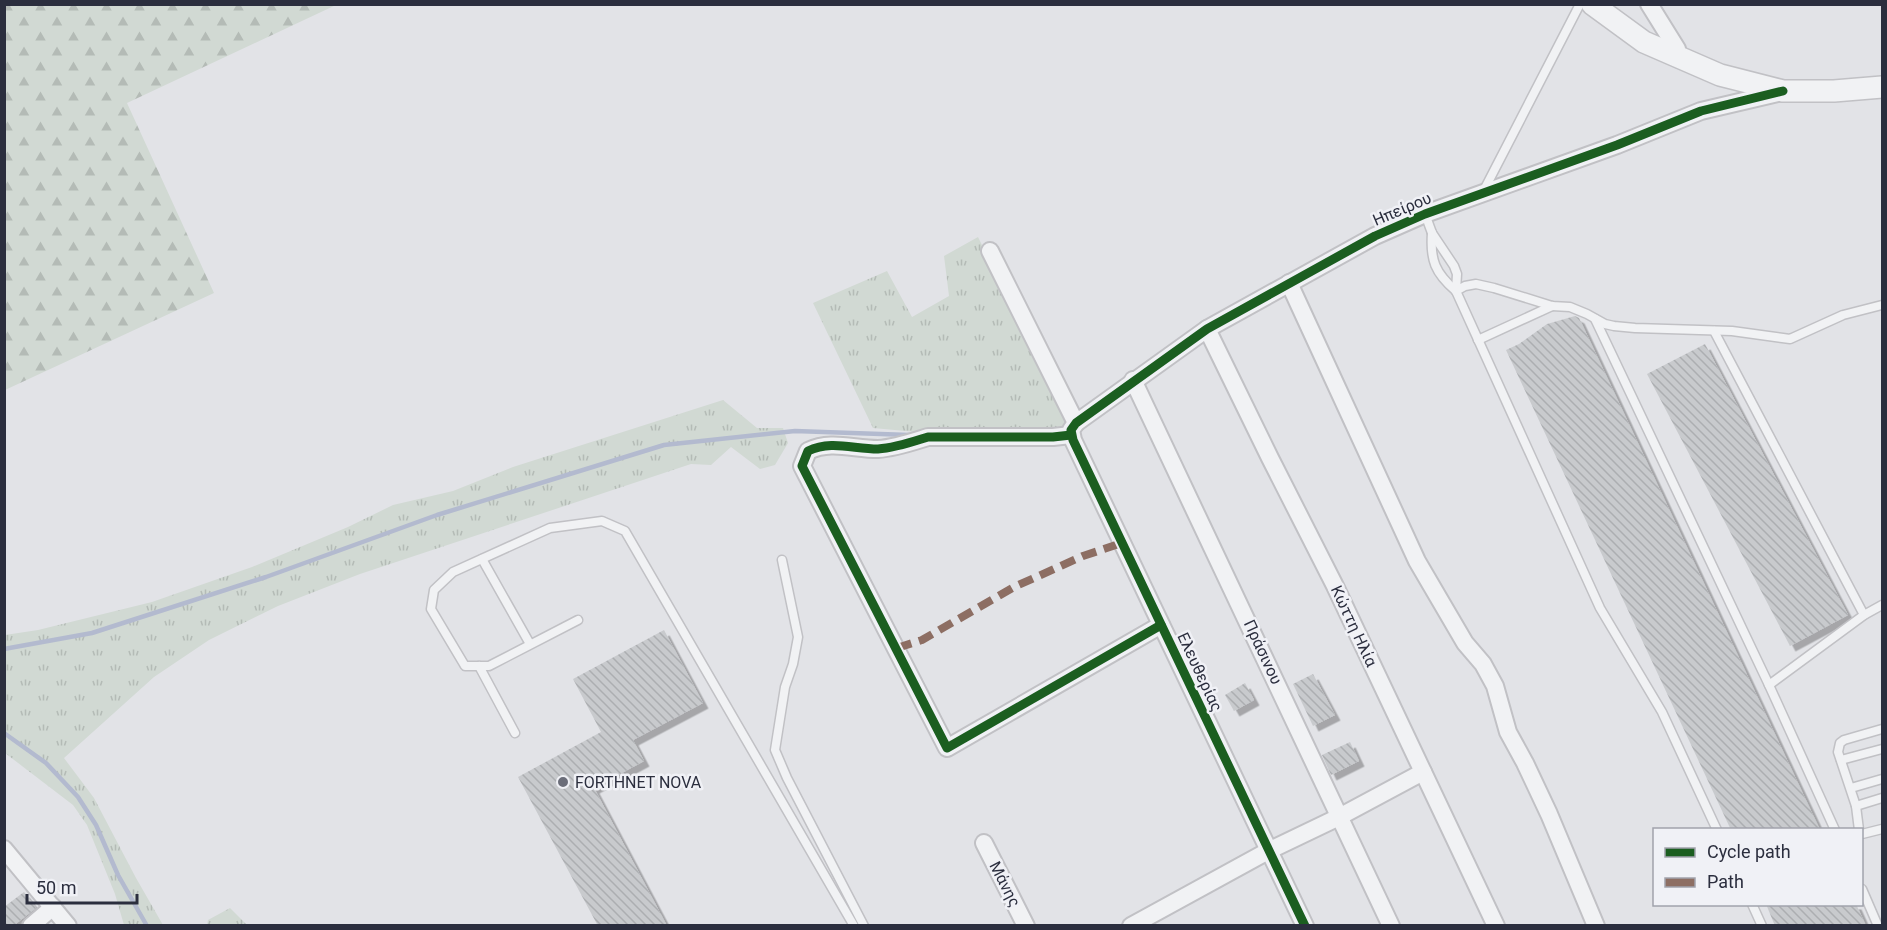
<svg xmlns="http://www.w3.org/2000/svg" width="1887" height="930" font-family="Roboto,sans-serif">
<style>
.grass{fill:url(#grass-tufts)}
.forest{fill:url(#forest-firs)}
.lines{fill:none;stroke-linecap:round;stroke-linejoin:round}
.stream{stroke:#b3bacf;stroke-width:4.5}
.building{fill:url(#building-back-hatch);filter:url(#shadow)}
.service-casing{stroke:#c1c1c5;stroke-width:11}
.minor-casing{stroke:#c1c1c5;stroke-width:20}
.tertiary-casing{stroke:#c1c1c5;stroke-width:24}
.service{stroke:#f1f2f4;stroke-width:8}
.minor{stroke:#f1f2f4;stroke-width:16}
.tertiary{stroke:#f1f2f4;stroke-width:21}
.quiet{stroke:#8d6e63;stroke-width:8;stroke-dasharray:15 8;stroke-linecap:butt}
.cycleway-casing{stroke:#f0f1f6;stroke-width:13}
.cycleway{stroke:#1b5e20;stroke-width:9}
.poi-dot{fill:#6b6d79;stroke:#f0f1f6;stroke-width:2}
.labels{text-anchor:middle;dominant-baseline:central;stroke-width:5;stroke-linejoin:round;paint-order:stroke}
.street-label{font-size:16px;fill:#2b2e3e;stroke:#f0f1f6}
.poi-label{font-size:16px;fill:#2b2e3e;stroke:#f0f1f6;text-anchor:start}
</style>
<defs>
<pattern id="grass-tufts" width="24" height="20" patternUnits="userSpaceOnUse" patternTransform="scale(1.5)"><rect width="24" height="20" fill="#d1d9d3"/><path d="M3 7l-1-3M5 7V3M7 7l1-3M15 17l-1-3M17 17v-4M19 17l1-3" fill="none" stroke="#b4bbb6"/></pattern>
<pattern id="forest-firs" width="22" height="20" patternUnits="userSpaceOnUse" patternTransform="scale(1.5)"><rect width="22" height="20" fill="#d1d9d3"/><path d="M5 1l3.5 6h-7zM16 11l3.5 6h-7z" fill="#b4bbb6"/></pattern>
<pattern id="building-back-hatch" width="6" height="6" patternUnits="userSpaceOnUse" patternTransform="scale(1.5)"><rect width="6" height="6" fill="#c8cacd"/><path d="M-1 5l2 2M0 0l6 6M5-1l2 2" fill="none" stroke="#acaeb1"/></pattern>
<filter id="shadow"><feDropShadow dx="5.5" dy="5.5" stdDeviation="0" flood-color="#0004"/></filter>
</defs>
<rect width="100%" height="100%" fill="#e2e3e7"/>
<g class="grass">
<path d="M978,237L1069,421L1059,435L927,433L873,428L813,303L887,271L912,317L949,296L944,256Z"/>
<path d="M723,400L757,428H783L788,443L775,465L760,469L731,447L711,465L691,464L360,574L278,606L209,640L154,677L64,758L94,798L136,878L163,925H124L115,894L87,825L73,805L5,753V635L38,630L152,602L252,567L348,527L393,505L453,491L513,467Z"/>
<path d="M230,908L247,925H207L208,920Z"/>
</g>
<path class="forest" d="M4,5H336L127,103L214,293L5,390Z"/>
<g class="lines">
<g class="stream">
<path d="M4,649L92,633L266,577L437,515L664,445L795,431L909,435"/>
<path d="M4,733L46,763L78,797L96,825L118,875L147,926"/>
</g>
</g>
<g class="building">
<path d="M1575,316L1579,318L1820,830H1731L1506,350L1519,344L1547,324Z"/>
<path d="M1705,344L1848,615L1790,646L1647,374Z"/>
<path d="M664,630L703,703L633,740L644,761L594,788L667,926H598L518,777L601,732L573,679Z"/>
<path d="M1313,674L1335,715L1313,726L1293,684Z"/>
<path d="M1245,683L1254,700L1234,711L1225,695Z"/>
<path d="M1350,742L1359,761L1331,775L1322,755Z"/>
<path d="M24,892L36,908L13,926H4V907Z"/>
<path d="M1766,904H1856L1866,926H1775Z"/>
</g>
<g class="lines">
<g class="service-casing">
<g id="service">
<path d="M1483,192L1580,4"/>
<path d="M1425,214L1432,233L1454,266L1457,274L1456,291L1600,608L1662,712L1717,830"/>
<path d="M1432,233C1430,260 1435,273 1456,291"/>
<path d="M1456,291L1465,286L1476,284L1494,288L1552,306L1570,307L1587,314L1605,324L1614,326L1635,328L1732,331L1790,339L1843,315L1882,305"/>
<path d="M1595,319L1769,685L1835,830"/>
<path d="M1714,331L1864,615"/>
<path d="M1478,340L1552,306"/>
<path d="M482,559L530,644"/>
<path d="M782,560L798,637L793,664L785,687L775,750L787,778L864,926"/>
<path d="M578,620L489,666H465L431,609L434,590L453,572L550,528L602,521L625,531L854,926"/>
<path d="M479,666L515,733"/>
<path d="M1769,685L1864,615L1882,605"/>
<path d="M1841,760L1882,749"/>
<path d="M1851,788L1882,779"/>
<path d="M1856,806L1882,798"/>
<path d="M1859,830L1856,806L1838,752L1840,743L1844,740L1882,729"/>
<path d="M1862,834L1882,829"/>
<path d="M1862,889L1878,926"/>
<path d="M1752,904L1762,926"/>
</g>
</g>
<g class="minor-casing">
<g id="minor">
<path d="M1649,4L1677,49L1679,59"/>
<path d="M990,251L1076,423"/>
<path d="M1289,283L1417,561L1465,643L1483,664L1495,686L1508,732L1525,763L1549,814L1596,926"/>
<path d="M1207,329L1270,458L1335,586L1496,926"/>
<path d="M1133,380L1391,926"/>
<path d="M1071,435L1053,437H928C912,442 895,448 878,449C853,449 831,440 808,451L802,466L947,748L1161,625"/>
<path d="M984,843L1026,926"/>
<path d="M4,849L68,926"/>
<path d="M31,926L53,907"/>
<path d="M1131,926L1268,851L1339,817L1423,772"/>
<path d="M1305,926L1073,440L1071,430L1076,423L1207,329L1375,236L1425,214L1617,145L1701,111L1782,92"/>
</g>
</g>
<g class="tertiary-casing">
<path id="tertiary" d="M1592,4L1644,42L1720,75L1783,91H1834L1882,87"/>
</g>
<use href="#service" class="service"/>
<use href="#minor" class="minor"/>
<use href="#tertiary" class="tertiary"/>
<path class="quiet" d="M897,648L922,640L1014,587L1083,556L1122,543"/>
<g class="cycleway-casing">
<g id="cycleway">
<path d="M1071,435L1053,437H928C912,442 895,448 878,449C853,449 831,440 808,451L802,466L947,748L1161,625"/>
<path d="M1305,926L1073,440L1071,430L1076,423L1207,329L1375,236L1425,214L1617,145L1701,111L1783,91"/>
</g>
</g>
<use href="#cycleway" class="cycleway"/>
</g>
<circle class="poi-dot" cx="563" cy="782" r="6"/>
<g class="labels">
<g class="street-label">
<text transform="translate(1402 209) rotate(-23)">Ηπείρου</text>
<text transform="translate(1354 626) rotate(65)">Κώττη Ηλία</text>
<text transform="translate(1263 652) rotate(65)">Πράσινου</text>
<text transform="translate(1200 672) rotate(65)">Ελευθερίας</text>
<text transform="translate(1005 884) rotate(63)">Μάνης</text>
</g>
<g class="poi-label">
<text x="575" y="782">FORTHNET NOVA</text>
</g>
</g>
<rect width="1887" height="930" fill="none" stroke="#2b2e3e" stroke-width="12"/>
<rect x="1653" y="828" width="210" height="78" fill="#f0f1f6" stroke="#a1a3ac" stroke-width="1.5"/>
<rect x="1665" y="848" width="30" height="9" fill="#1b5e20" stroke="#a1a3ac" stroke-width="1.5"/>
<text x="1707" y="858" font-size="18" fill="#2b2e3e">Cycle path</text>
<rect x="1665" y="878" width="30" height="9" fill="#8d6e63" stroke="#a1a3ac" stroke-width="1.5"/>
<text x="1707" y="888" font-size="18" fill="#2b2e3e">Path</text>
<path d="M27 894v9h110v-9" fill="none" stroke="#2b2e3e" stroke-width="3"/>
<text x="36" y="894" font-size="18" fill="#2b2e3e" stroke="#f0f1f6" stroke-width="4.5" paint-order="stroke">50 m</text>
</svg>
